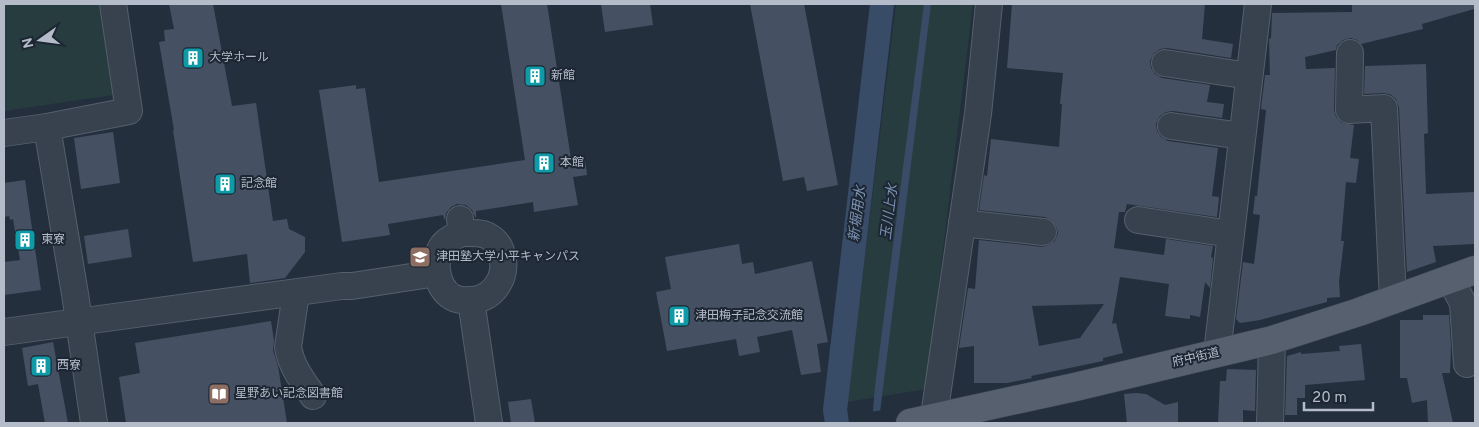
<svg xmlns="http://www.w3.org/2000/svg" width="1479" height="427" font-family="Overpass,'Noto Sans JP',sans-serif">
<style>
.green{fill:#263c3f}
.water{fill:#394c67}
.pier{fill:#242f3e}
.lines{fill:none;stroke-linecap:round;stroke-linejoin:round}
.canal{stroke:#394c67;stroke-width:24}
.building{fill:#455162;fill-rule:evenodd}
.minor-casing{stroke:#565f6c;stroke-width:28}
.major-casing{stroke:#414a57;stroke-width:29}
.minor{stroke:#38414e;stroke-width:26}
.major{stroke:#56606e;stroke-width:28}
.labels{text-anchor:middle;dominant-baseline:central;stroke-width:4;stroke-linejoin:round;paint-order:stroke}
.poi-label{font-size:12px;fill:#b4bcc9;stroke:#1d2633;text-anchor:start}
.street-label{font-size:12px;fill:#b4bcc9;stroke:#1d2633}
.water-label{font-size:14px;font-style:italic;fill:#7c92b1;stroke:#1d2633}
</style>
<rect width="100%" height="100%" fill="#242f3e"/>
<g class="green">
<path d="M4,4H106L120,94L4,111Z"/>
<path d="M896,4H973L926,389L847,402Z"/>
</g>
<path class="water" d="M924,4H931L880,412L872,423L875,386Z"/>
<path class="pier" d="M883,410L881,423H869L870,412Z"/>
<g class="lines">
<path class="canal" d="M837,423L835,410L882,4"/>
</g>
<g class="building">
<path d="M169,4H213L232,106L256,103L273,221L287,219L289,229L305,237V252L285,278L250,283L247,254L193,262L173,130H174L159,42L165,41L164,30L174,29Z"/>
<path d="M501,4H547L571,159L584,157L586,166L587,175L573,177L578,205L534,212L533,202L476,211V217H475L472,210L466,205L457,204L451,207L446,213L445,221L443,215L388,224L390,235L342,242L319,90L356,85V89L365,88L379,182L525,160Z"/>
<path d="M601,4H650L653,25L605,32Z"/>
<path d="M750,4H804L838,185L807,191L804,177L783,181Z"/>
<path d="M1012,4H1205L1202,39L1233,44L1231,58L1167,48L1160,49L1154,53L1150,61L1151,68L1155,74L1162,78L1210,85L1207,102L1224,104L1222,118L1173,111L1166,112L1160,116L1156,124L1157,131L1161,137L1168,141L1218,148L1212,196L1219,197L1217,217L1127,204L1125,212H1119L1114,248L1164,255L1166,239L1213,246L1211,257L1213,258L1210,288L1205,282L1200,317L1190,315V319L1165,316L1169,284L1120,277L1112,324L1116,323L1123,353L1103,358V361L1031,376L1032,378L1007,383H974V346L959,348L968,288L975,289L979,240L1042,247L1049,245L1055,241L1058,233L1056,226L1051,220L1045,217L979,210L984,175L987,176L991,139L1059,147L1062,104H1060L1063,73L1007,68ZM1104,304L1080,338L1039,346L1032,306Z"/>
<path d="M1352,4H1474V9L1422,24L1423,29L1361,44L1357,40L1351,38L1343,40L1337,45L1336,50L1305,57L1306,69L1335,68L1334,110L1336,117L1342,123L1354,125L1350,158L1359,159L1356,183L1346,182L1341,241H1344L1339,281L1340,297L1327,298V302L1260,320L1240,323L1236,319L1243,262L1254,264L1260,215L1253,214L1255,196H1257L1266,110L1261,109L1265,75H1270L1269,39L1271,38L1272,13L1352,12Z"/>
<path d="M1426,64L1428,133L1424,134L1426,194L1475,192V244L1433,246L1436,262L1407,272L1399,107L1396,99L1390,94L1383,93L1364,94L1365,66Z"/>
<path d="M113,132L120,183L81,189L74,138Z"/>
<path d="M25,180L41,290L4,295V262L20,260L13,219L10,220L9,216L4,217V183Z"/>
<path d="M128,229L132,257L88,264L84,236Z"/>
<path d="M739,244L742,264L753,262L755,274L812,261L828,342L817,344L821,372L801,375L792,330L757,337L760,352L739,356L736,339L667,351L656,292L671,289L665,257Z"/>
<path d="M1423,315H1449L1451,347L1450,373H1442L1453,423H1428L1427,400L1412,403L1407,378H1400V320H1423Z"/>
<path d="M271,321L274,341L273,350L278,366L287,423H126L119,377L140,373L135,343Z"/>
<path d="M53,342L68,423H45L38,384L28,386L22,348Z"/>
<path d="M1361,344L1365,380L1305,385V398H1297V415H1285L1287,356L1301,352V354L1340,351L1339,346Z"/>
<path d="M1227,369L1256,370L1255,411L1243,410V423H1218L1220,381H1226Z"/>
<path d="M1136,393L1146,394L1165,405L1178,402V423H1127L1124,394Z"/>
<path d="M531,399L535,423H511L508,402Z"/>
</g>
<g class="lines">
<g class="minor-casing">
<g id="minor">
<path d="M1350,53L1349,110L1384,108L1393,300"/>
<path d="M1165,63L1249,76"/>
<path d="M1171,126L1242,136"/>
<path d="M47,127L75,294L94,423"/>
<path d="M4,133L47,127L129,111L113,4"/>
<path d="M460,219L462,233C455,236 448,239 443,245C432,260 436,287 452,297C459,301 470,301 478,299C487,297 493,292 498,284C507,270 505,245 488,236C481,232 470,233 462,233"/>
<path d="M1138,220L1231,234"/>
<path d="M962,223L1043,232"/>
<path d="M1450,279L1463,303L1467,364"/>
<path d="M296,293L288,347C291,366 302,380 313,396"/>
<path d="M471,300L489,423"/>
<path d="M4,332L342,286H352L437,273"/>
<path d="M1217,353L1258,4"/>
<path d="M933,423L978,114L989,4"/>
<path d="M1270,423L1272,340"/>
</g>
</g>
<g class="major-casing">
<path id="major" d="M910,423L1075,387L1272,340L1359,312L1475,270"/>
</g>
<use href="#minor" class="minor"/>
<use href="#major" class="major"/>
</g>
<defs>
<g id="building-square" transform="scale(1.125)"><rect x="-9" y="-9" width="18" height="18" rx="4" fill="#0f9aa8" stroke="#1d2633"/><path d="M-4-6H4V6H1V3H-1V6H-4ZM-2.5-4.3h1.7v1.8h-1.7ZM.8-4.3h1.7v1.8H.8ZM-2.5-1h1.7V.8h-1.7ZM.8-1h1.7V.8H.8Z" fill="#fff"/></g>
<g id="university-square" transform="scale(1.125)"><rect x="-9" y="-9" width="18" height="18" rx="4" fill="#8d6e63" stroke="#1d2633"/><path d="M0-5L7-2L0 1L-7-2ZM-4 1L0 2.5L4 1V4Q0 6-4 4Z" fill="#fff"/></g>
<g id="library-square" transform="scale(1.125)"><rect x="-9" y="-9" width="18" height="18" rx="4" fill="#8d6e63" stroke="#1d2633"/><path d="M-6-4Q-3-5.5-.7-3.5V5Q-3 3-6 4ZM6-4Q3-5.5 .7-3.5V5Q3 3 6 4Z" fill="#fff"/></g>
</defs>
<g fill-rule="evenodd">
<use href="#building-square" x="193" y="58"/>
<use href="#building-square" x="535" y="76"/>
<use href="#building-square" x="544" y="163"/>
<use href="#building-square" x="225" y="184"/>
<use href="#building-square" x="25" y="240"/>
<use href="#university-square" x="420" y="257"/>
<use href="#building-square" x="679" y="316"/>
<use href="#building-square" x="41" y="366"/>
<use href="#library-square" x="219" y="394"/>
</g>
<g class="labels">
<g class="poi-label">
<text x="209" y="58">大学ホール</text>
<text x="551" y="76">新館</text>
<text x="560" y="163">本館</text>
<text x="241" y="184">記念館</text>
<text x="41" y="240">東寮</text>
<text x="436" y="257">津田塾大学小平キャンパス</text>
<text x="695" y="316">津田梅子記念交流館</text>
<text x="57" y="366">西寮</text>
<text x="235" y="394">星野あい記念図書館</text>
</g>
<g class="street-label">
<text transform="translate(1196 358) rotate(-13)">府中街道</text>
</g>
<g class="water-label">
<text transform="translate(890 212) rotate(-83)">玉川上水</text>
<text transform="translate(858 214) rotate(-83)">新堀用水</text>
</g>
</g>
<rect width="1479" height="427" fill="none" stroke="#b4bcc9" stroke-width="10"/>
<g transform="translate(40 40) rotate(256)" stroke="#1d2633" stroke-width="4" paint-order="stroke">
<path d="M0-4L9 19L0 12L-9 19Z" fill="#b4bcc9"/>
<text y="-8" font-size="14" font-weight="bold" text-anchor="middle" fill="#b4bcc9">N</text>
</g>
<path d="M1304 402v8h69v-8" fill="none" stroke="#b4bcc9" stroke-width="2.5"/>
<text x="1312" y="402" font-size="15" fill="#b4bcc9" stroke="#1d2633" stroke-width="4" paint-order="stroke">20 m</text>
</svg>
